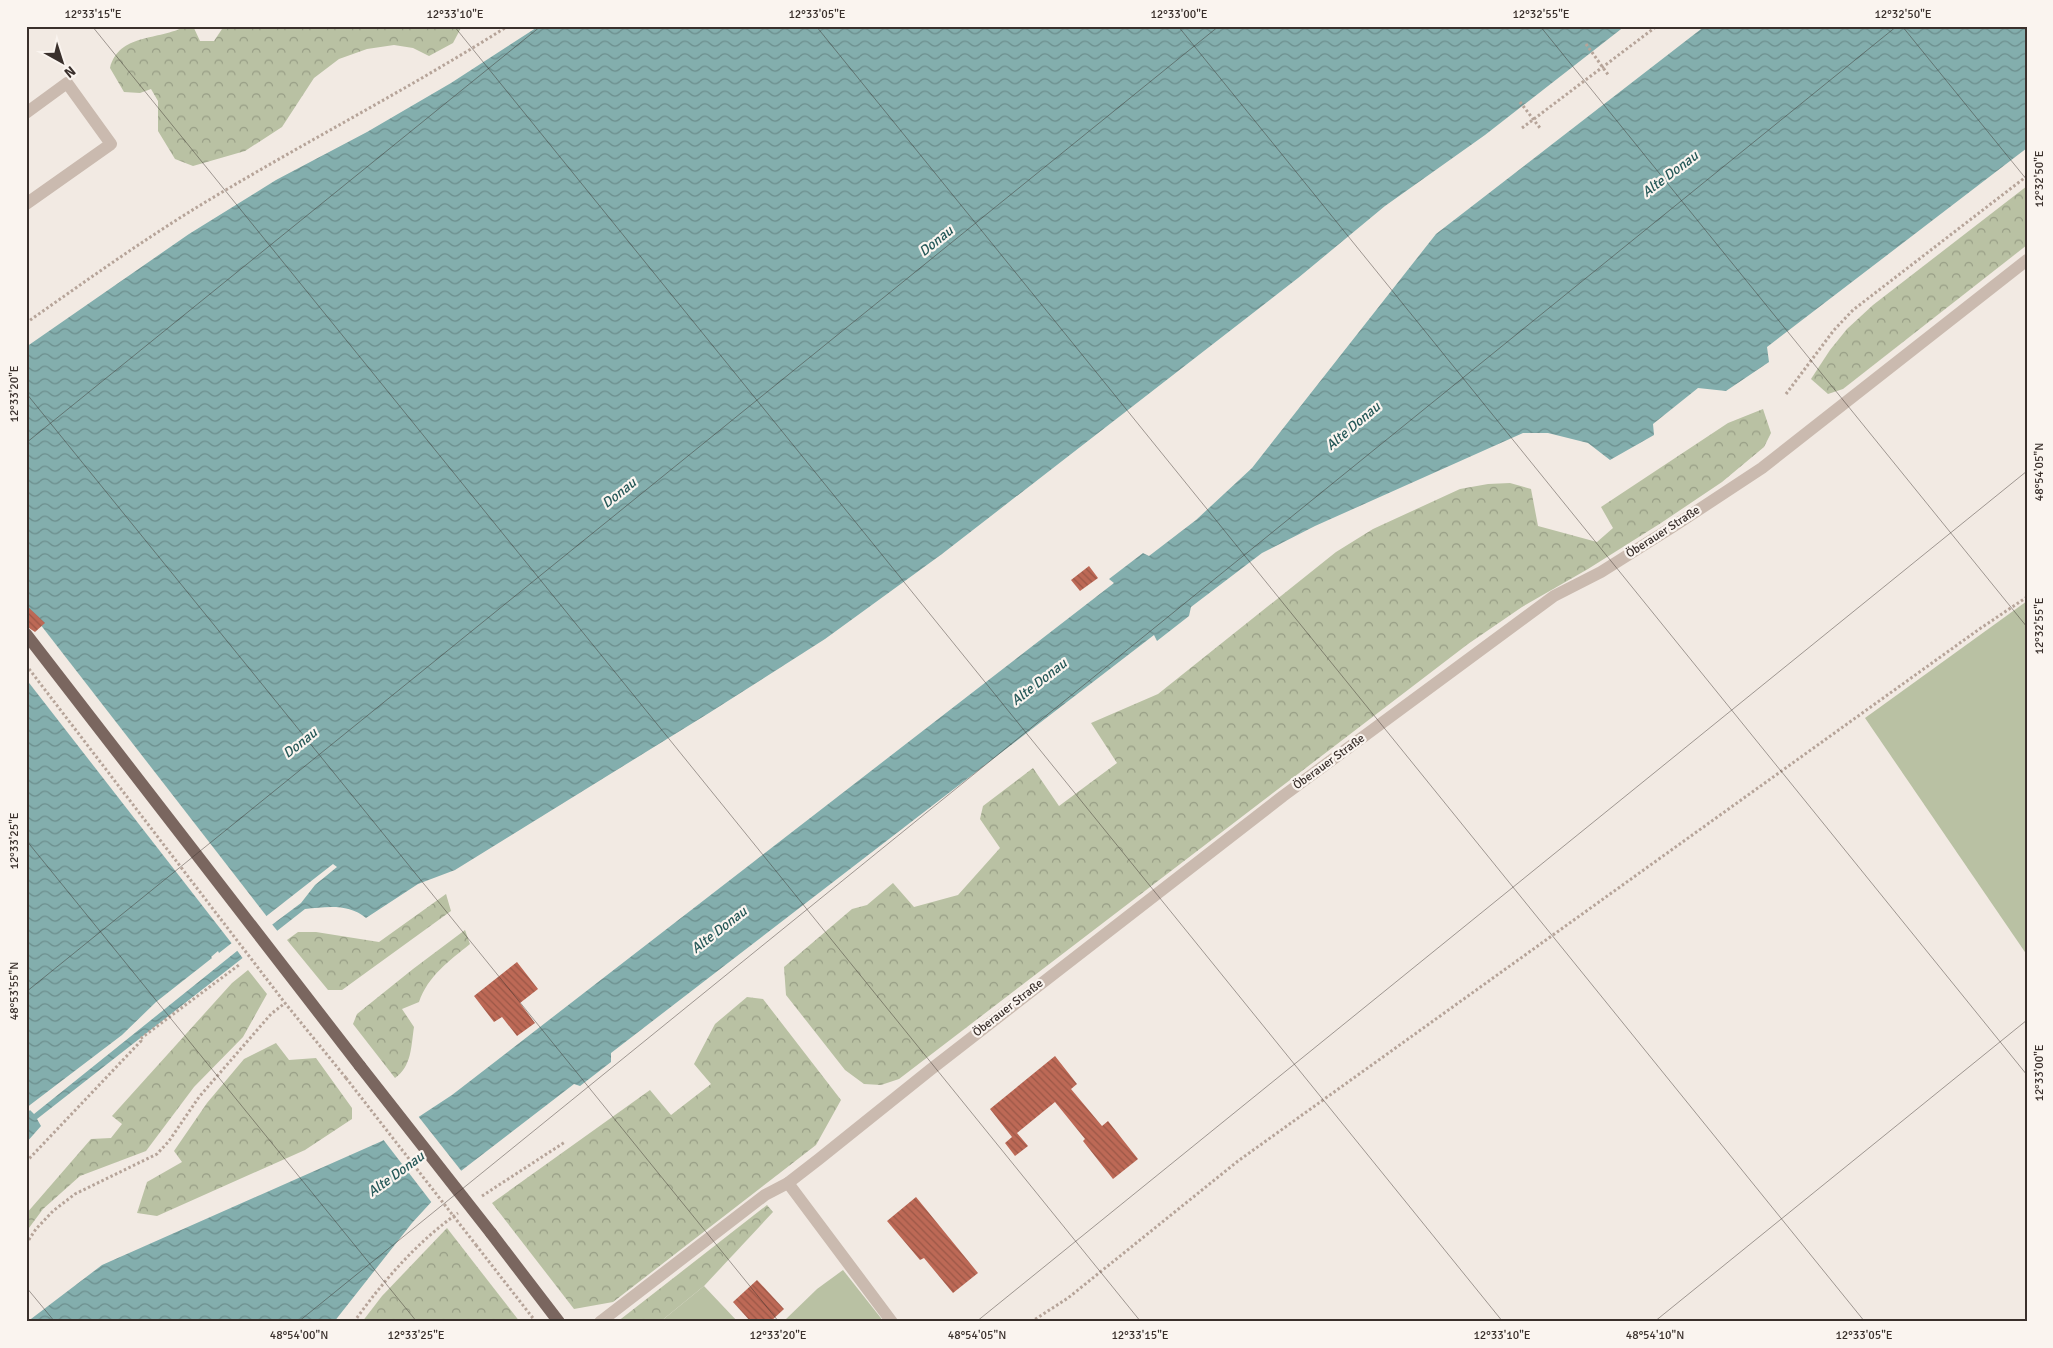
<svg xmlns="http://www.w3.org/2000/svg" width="2053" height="1348" font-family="Signika,sans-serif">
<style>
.grass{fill:#b9c1a3}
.forest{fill:url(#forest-crowns)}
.water{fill:url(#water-waves)}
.pier{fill:#f2eae3}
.building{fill:url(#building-back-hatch)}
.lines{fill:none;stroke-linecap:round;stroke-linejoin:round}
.path{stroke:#b6a499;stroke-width:3;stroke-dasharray:2.5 2.5;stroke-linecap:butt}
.minor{stroke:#cabaaf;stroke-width:12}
.major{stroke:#7a665f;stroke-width:12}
.path-bridge{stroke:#b6a499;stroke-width:3;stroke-dasharray:2.5 2.5;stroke-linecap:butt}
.major-bridge{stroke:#7a665f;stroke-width:12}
.ticks{fill:none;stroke:#3a302c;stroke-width:1;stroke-opacity:0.45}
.labels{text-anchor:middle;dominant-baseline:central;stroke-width:4.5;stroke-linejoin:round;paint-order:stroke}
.street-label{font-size:12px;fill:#3a302c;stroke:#faf4ef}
.water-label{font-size:14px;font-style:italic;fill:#255858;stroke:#faf4ef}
.neatline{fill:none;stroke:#3a302c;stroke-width:2}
.ticks-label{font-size:12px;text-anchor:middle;fill:#3a302c}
</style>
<defs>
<pattern id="forest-crowns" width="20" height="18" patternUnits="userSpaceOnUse" patternTransform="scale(1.25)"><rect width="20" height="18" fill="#b9c1a3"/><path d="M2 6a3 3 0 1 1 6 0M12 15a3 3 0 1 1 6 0" fill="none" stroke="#979d85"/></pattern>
<pattern id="water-waves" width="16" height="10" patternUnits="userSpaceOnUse" patternTransform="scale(1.25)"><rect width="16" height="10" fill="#83aead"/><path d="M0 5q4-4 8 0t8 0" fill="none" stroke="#6c8e8d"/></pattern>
<pattern id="building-back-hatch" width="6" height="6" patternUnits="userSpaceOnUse" patternTransform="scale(1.25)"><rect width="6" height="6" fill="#bd6956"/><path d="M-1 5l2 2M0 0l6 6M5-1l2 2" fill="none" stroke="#9b5747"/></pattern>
</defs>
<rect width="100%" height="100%" fill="#f2eae3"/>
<g class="grass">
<path d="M2027,601V955L1865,718Z"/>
<path d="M843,1270L884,1322H783L817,1289Z"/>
<path d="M704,1286L738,1322H660Z"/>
</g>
<g class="forest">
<path d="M186,26H193L200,41H214L224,26H462L453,43L429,56L413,48L394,45L367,49L339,59L314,78L282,127L245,151L193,166L175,159L158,131V101L151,89L140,93L124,92L110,68C119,33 158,41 186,26Z"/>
<path d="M2027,186V245L1843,389L1828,394L1811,379L1830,350L1847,329L1873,305Z"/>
<path d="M1763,409L1771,433L1764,447L1722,482L1661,523L1588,569L1522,607L1468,644L899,1079L881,1085L864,1084L845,1070L786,995L784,967L852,909L867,905L893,883L914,907L958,895L1000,848L980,819L983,806L1033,768L1059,806L1117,763L1091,723L1158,694L1336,552L1373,529L1460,489L1488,484L1510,483L1531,489L1538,526L1597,542L1613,528L1601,507L1728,423Z"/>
<path d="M446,894L451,911L342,990H328L287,940L298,932H316L379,942Z"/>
<path d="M465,930L470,944C449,961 428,976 419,1002L402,1009L414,1027C411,1046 412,1066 395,1078L353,1024L357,1014L413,969Z"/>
<path d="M248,970L267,994L243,1037L194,1087L146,1151L80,1176L43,1209L26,1232V1214L91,1139L111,1138L122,1124L112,1116L232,983Z"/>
<path d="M747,997L763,999L841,1100L816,1145L613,1302L574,1309L492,1203L650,1090L671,1115L711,1084L694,1064L715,1024Z"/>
<path d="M276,1043L289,1060L316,1058L352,1108V1119L305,1150L157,1216L137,1213L147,1182L182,1162L174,1151L207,1103L244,1059Z"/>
<path d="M767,1205L773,1212L704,1286L660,1322H617Z"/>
<path d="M447,1228L520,1322H362L382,1296Z"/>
</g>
<g class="water">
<path d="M539,26H1625L1485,135L1385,206L1298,278L942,554L825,639L709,713L455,870L418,884L366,918C348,903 326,907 305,909L37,1119L41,1126L26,1143V1114L30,1110L34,1114L237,951L301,903L315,885L337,867L333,864L219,953L218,951L211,957L212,958L156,1002L122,1035L26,1108V639L43,624L26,613V347L189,234L276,180L367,132L451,83Z"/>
<path d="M1705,26H2027V148L1767,347L1769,362L1726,391L1698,388L1653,424L1654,435L1610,460L1588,443L1548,433H1523L1315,526L1262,553L1191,607L1189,616L1157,641L1154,635L611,1053V1062L580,1086L574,1084L457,1174L412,1223L334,1322H27L102,1265L382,1141L452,1095L1114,583L1109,579L1143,553L1149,556L1196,520L1252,468L1436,234Z"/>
</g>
<g class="pier">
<path d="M40,624L268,918L233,945L26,679V636Z"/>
<path d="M271,923L279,933L244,960L236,949Z"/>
<path d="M418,1116L463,1173L432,1203L382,1138Z"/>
</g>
<g class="building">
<path d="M1089,566L1098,578L1080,591L1071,580Z"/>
<path d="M26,605L45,623L35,632L26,626Z"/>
<path d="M517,962L538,989L520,1003L535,1023L517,1036L502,1017L494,1022L474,996Z"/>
<path d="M1055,1056L1077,1084L1071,1089L1102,1126L1108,1121L1138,1159L1113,1179L1083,1141L1085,1139L1055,1102L1017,1133L1028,1146L1015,1156L1005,1143L1012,1137L990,1109Z"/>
<path d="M916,1197L978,1273L953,1293L924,1258L920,1260L887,1221Z"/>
<path d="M757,1280L784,1309L770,1322H751L733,1302Z"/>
</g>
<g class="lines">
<g class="path">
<path d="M1586,44L1609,76"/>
<path d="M1520,102L1540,128"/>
<path d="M1522,128L1657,26"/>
<path d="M26,323C83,283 140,242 199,206C301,144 407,90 508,26"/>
<path d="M1786,394L1834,330L1853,310L2027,176"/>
<path d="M26,665L285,1003L346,1078"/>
<path d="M26,1162L141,1041L140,1039L239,965"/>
<path d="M482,1196L565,1142"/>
<path d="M26,1244L36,1229L53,1211L75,1194L157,1154L169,1141L199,1097L271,1014L285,1003"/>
<path d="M476,1245L536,1322"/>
<path d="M354,1322C383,1281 417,1242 458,1213"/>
<path d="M1031,1322L1068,1298L1238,1161L1978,630L2027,597"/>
</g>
<g class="minor">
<path d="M26,113L67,83L111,144L26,204"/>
<path d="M788,1183L892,1322"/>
<path d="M600,1322L765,1195L788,1183L819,1159L930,1070L1283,796L1554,596L1601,572L1674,526L1762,468L2027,260"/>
</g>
<g class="major">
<path d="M26,634L360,1066"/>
<path d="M491,1233L559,1322"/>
</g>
<path class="path-bridge" d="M346,1078L476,1245"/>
<path class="major-bridge" d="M360,1066L491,1233"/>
</g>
<path class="ticks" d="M92,26L1141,1322M454,26L1503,1322M816,26L1865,1322M1178,26L2027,1075M1540,26L2027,627M1902,26L2027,180M26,393L779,1322M26,443L541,26M26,840L417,1322M26,992L1219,26M26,1287L55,1322M298,1322L1897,26M976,1322L2027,471M1654,1322L2027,1020"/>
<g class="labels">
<g class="street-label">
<text transform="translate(1663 532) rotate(-33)">Öberauer Straße</text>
<text transform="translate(1329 762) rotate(-36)">Öberauer Straße</text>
<text transform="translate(1008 1008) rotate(-38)">Öberauer Straße</text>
</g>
<g class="water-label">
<text transform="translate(1670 174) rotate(-37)">Alte Donau</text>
<text transform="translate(936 241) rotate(-39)">Donau</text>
<text transform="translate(1353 426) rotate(-40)">Alte Donau</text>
<text transform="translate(619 493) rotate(-38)">Donau</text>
<text transform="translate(1039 682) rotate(-38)">Alte Donau</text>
<text transform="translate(300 743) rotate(-38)">Donau</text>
<text transform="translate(719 930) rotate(-38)">Alte Donau</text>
<text transform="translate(396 1174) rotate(-36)">Alte Donau</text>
</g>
</g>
<rect width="2053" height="1348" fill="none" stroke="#faf4ef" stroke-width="55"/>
<g transform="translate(62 62) rotate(141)" stroke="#faf4ef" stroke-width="4" paint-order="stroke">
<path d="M0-4L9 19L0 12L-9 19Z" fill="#3a302c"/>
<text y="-8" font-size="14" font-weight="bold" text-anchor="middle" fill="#3a302c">N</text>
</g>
<rect x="28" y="28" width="1998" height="1292" class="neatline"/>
<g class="ticks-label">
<text x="93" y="18">12°33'15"E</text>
<text x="455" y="18">12°33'10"E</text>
<text x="817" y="18">12°33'05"E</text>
<text x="1179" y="18">12°33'00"E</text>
<text x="1541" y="18">12°32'55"E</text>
<text x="1903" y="18">12°32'50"E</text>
<text transform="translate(2039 179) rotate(-90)" y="4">12°32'50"E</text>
<text transform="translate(14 394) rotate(-90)" y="4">12°33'20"E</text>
<text transform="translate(2039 472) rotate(-90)" y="4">48°54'05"N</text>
<text transform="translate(2039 626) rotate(-90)" y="4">12°32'55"E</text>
<text transform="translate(14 841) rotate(-90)" y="4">12°33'25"E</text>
<text transform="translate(14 991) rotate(-90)" y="4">48°53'55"N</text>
<text transform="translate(2039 1073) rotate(-90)" y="4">12°33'00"E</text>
<text x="299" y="1339">48°54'00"N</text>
<text x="416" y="1339">12°33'25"E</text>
<text x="778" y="1339">12°33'20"E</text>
<text x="977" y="1339">48°54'05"N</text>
<text x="1140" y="1339">12°33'15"E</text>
<text x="1502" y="1339">12°33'10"E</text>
<text x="1655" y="1339">48°54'10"N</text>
<text x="1864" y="1339">12°33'05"E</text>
</g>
</svg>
